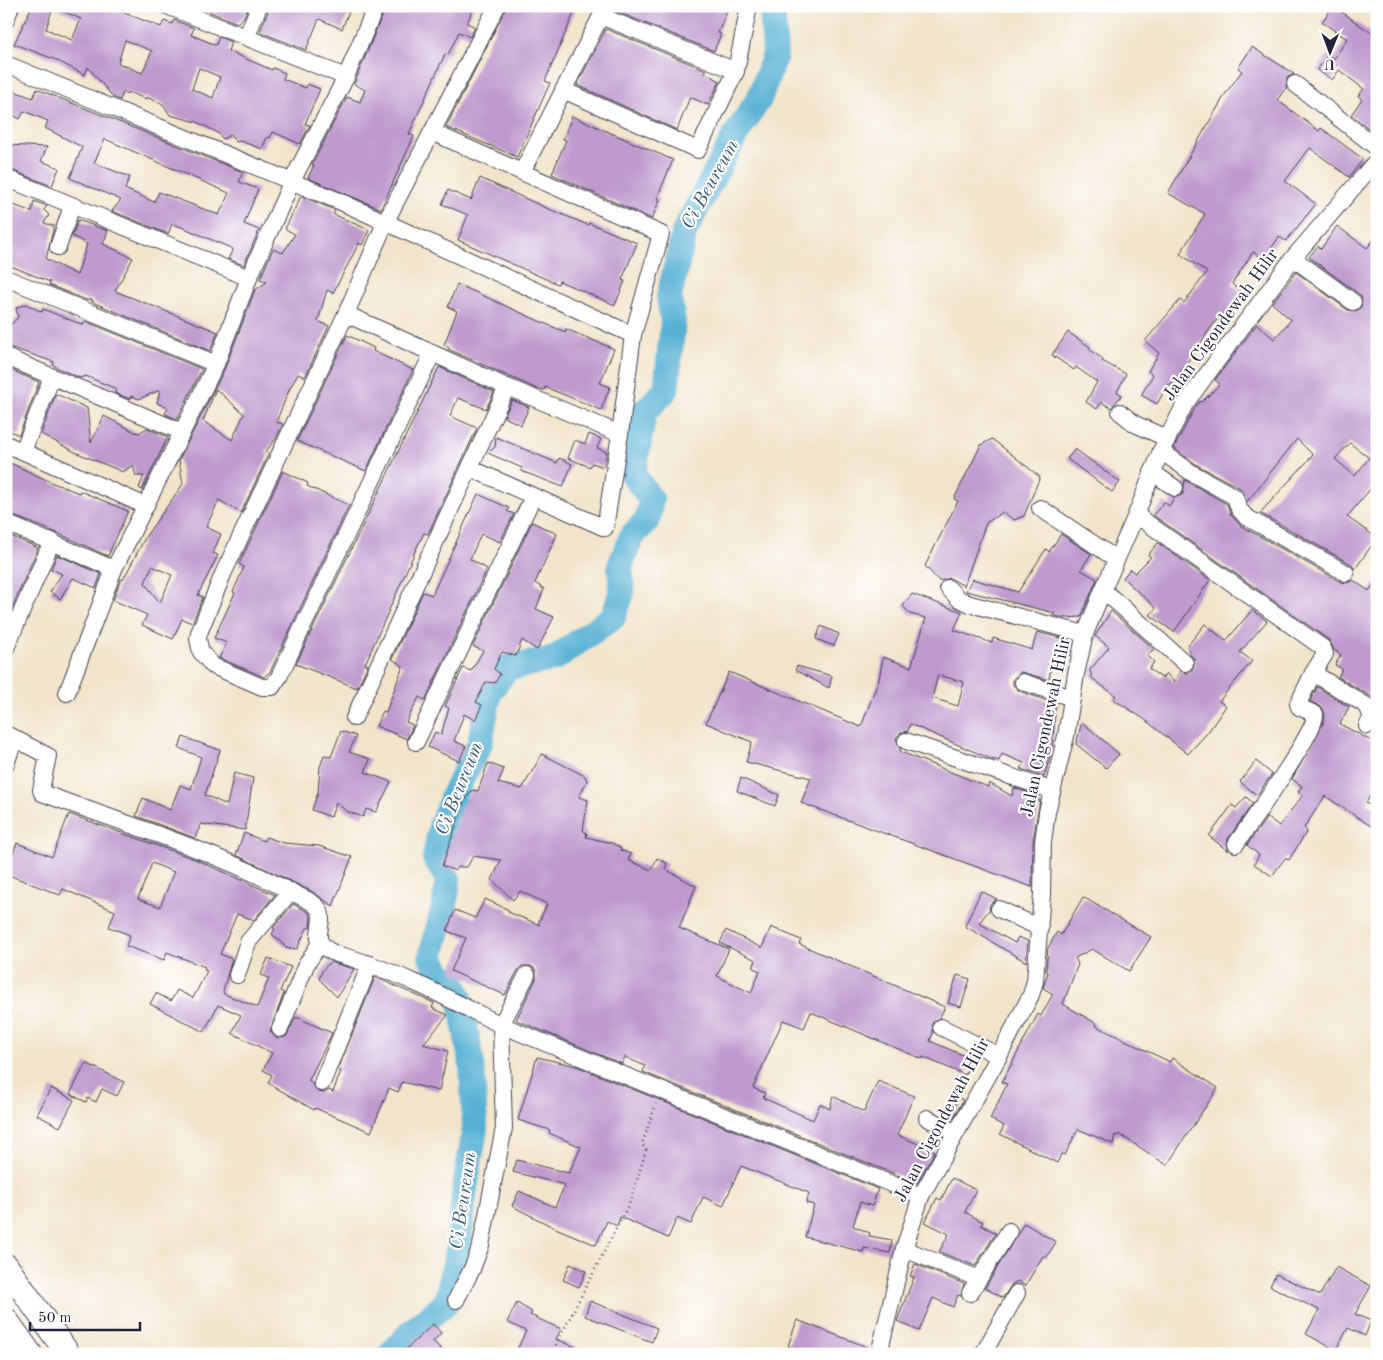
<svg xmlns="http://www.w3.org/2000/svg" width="1383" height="1360" font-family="'Old Standard TT',serif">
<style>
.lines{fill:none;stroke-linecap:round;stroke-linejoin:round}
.river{stroke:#56b1d4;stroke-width:26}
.building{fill:#be9acd;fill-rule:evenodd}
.minor-casing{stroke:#413f50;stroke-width:18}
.highway-casing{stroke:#413f50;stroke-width:26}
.path{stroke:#413f50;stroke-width:2.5;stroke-dasharray:1 4;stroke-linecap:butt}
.minor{stroke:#fff;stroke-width:16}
.highway{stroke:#fff;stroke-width:24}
.labels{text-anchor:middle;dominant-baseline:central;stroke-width:4.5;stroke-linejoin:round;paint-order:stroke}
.street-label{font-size:18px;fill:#22223b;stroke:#fff}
.water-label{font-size:19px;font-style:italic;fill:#375b78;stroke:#fff}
</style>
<rect width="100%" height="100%" fill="#fff"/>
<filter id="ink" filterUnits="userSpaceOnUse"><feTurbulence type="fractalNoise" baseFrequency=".02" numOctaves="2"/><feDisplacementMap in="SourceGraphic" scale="10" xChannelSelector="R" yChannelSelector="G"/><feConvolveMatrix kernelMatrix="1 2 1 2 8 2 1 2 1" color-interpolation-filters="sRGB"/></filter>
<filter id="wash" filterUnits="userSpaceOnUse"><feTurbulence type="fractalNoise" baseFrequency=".0096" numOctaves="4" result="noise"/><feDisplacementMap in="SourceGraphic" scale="20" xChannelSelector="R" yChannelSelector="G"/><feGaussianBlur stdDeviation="1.12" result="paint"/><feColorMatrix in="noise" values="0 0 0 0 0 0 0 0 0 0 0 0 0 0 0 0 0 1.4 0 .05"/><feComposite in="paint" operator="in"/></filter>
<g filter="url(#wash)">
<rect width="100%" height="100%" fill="#f1e4ca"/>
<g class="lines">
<path class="river" d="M391,1354L411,1332L446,1303L459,1246L464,1194L475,1128L472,1065L460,998L455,986L439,972L431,957L445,903L448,879L435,858L441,826L455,791L480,743L489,693L507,668L554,659L613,617L622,592L620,566L632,536L648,519L651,499L633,475L644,412L666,390L673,322L669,297L685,230L736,134L759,99L775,55L772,6"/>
</g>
<g id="blocks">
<g class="building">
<path d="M32,6H106L161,27L164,21L172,24L174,20L194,28L191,35L216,45L219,37L231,42L228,51L272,70L273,68L285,73L283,79L306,88L307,84L320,89L305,124L310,125L300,144L273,132L270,138L267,137L262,149L240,141L236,142L230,135L223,139L218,133L197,122L170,115L163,104L146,97V99L128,92L127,94L123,92L120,100L113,97L88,67L85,75L54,59L14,44ZM53,7L81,19L72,40L46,29ZM125,40L152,51L142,73L118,63ZM199,68L220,77L213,98L192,89Z"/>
<path d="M207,6H248L244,17L237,23L210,12Z"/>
<path d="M270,6H351L342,29L319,19L306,50L260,32Z"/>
<path d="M386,6H474L467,23L475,27L470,37L459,32L448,55L445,54L409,134L414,136L381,209L308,178L314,165L312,164L347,97L360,102L365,90L354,84Z"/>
<path d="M507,6H577L545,81L550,83L517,157L446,127Z"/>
<path d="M616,6H729L718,33L721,34L714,51L615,11Z"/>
<path d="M1333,6L1377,37V135L1351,115L1362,99L1358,96L1364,89L1339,70L1332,80L1317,70L1328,55L1334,59L1347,39L1322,22Z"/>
<path d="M606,29L706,70L705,73L720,81L708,105L690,97L677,130L577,85Z"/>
<path d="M1252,47L1294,74L1287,78L1286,88L1277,100L1319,131L1321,128L1363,159L1349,177L1310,148L1285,181L1316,204L1286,241L1279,237L1264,259L1253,252L1232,284L1243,294L1229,309L1232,311L1223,323L1217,319L1171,386L1168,384L1157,404L1141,395L1153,375L1148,371L1159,353L1145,341L1180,300L1184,303L1207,272L1180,254L1205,214L1168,193L1226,93L1242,71L1238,68Z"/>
<path d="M37,89L243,172L239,182L258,189L244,224L259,230L244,265L228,259L233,249L182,227L172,224L168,234L112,211L121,200L70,178L82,147L45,128L48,121L24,111L20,119L6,111V100L11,90L33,98ZM105,139L229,193L219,215L159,192L154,202L125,189L130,177L94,163Z"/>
<path d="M572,116L673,160L657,198L660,199L652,219L552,174L566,140L563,139Z"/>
<path d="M6,145L47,147L41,161L59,168L52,186L6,168Z"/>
<path d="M480,178L544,207L588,225L589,223L637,243L622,280L625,281L615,305L559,281L558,284L546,279L458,240L468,215L442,204L448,190L471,200Z"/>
<path d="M301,196L335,210L333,214L369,230L362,245L359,243L333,293L327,290L318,321L329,326L305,377L298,374L290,388L276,422L283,424L275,440L265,452L269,453L241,513L219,500L206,527L221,534L213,553L218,555L198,595L203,597L192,623L182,619L173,639L142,625L147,615L113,600L121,579L123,580L146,536L183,484L179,460L225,368L255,290L267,282L260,279L273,249L283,253L295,234L285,229ZM216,389L244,414L232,440L203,421ZM152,566L172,575L160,603L145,583Z"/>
<path d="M34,201L47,206L44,210L49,215L44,223L54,226L46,259L77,275L87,244L72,236L78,220L108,231L103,244L133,258L115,291L218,332L210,351L92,302L93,300H86L49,285L50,282L6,264V202L32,212Z"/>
<path d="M1337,226L1367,248L1377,236V481L1347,517L1377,538L1355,569L1351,564L1260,513L1313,455L1297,439L1247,502L1240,488L1197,465L1174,448L1194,409L1200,401L1202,402L1220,384L1215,380L1257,324L1274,339L1291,320L1272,303L1296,272L1348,310L1357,311L1361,307L1362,298L1359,294L1309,257L1318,246L1321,249ZM1350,443L1369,458L1355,476L1335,459Z"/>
<path d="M457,284L539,321L565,332L566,329L614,349L600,383L610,387L601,410L545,387L544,390L537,389L448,349L449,347L444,345L457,311L448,307Z"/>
<path d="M26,304L42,312L43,309L83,325L85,321L202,369L177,419L165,414L168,408L157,403L160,390L139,399L131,396L130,399L115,393L116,389L86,376L80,378L58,368L53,365L54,362L6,346V330L18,317L16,308Z"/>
<path d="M1068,332L1090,347L1089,349L1103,359L1102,361L1126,374L1117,392L1122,395L1111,408L1101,402L1097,409L1086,402L1097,382L1076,367L1074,370L1052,355Z"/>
<path d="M347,335L374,348L373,351L413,370L366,471L297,441Z"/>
<path d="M439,367L494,392L486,409L458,398L450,416L477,428L428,534L424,533L417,547L365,664L368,665L357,688L296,664Z"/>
<path d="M6,368L39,382L19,435L6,429Z"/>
<path d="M56,394L87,408L91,443L104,416L135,432L139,433L147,428L168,437L142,490L139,488L144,476H136L133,465L123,472L75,452L41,434Z"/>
<path d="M512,400L529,407L521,425L504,417Z"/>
<path d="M589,434L601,439L597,448L607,452L604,467L592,463L590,467L568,458L575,440L585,444Z"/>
<path d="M496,437L557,463L559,458L572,464L563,487L521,471L522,468L488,453L495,447Z"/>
<path d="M992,439L1040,477L1024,516L1014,520L1003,512L986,523L964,586L950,578L939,581L925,566L958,501L954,499L981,445Z"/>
<path d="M1075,449L1120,482L1112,492L1067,459Z"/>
<path d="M6,461L53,483L79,493L80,491L128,511L108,556L55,532L6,513Z"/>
<path d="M283,471L308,483L307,486L349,505L270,672L264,677L219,658L227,643L214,638L235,593L233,592L244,567L239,564Z"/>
<path d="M1185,480L1227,504L1231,515L1241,526L1341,582L1347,583L1353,580L1369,591L1377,579V703L1372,697L1338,677L1342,669L1335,665L1341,655L1334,650L1329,640L1153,515L1164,502L1169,506L1174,498L1183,494Z"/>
<path d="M478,494L509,508L507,511L514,514L500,542L481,534L470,559L487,569L425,700L419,697L406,722L413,725L407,739L376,726L383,711L386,712L403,666L392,659L423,592L432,595Z"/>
<path d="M532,522L557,534L535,583L544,589L536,609L554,617L537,650L522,640L516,656L502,652L494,669L500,674L495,683L486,682L476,702L482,705L475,720L464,714L454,741L466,746L459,761L428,747L435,732L441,735L449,708L445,706L463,668L471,671L483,651L473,646Z"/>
<path d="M6,534L38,548L6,622Z"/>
<path d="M1061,534L1091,554L1081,570L1097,579L1081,617L1063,618L1053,615L1055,613L966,591L972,579L1018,592L1046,549L1049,552Z"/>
<path d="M1158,543L1210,580L1174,632L1150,615L1156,608L1123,578L1130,569L1135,573L1151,557L1148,555Z"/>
<path d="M57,555L101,574L96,588L73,578L60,599L50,592L62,574L51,569Z"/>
<path d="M912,594L962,612L954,630L992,643L993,638L1032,650L1037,632L1073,641L1069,656L1065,655L1064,670L1051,667L1049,680L1021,672L1013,679V685L1019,691L1057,704L1053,716L1055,714L1052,749L1044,777L1021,769L1024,763L1002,754L999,761L991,759L910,724L908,731L900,733L896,738L901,752L988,787L989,783L1012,796L1014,788L1038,796L1037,800H1040L1033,841L1032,887L801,803L811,778L746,762L752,742L706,723L729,672L861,727L879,679L883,657L911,667L926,618L910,614L903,606ZM938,675L964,682L958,706L932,698Z"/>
<path d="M1252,610L1267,621L1240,652L1252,661L1219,701L1226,706L1208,732L1188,754L1144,719L1113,699L1116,696L1092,678L1090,670L1109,647L1095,636L1111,611L1154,649L1147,655L1154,662L1149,669L1162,678L1166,673L1174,682L1180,671L1188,673L1193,669L1195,660L1189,653L1188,645L1205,624L1226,641Z"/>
<path d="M821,626L839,634L834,646L816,639Z"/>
<path d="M797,666L832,676L829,688L795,670Z"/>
<path d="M1317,687L1349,707L1340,724L1377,744V784L1366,803L1377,809V816L1371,826L1325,796L1304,828L1307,831L1289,860L1285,858L1272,876L1254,864L1259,855L1247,845L1267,817L1279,826L1303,795L1298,792L1302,786L1292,779L1323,724L1325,715L1323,708L1310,701Z"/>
<path d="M1082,722L1119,754L1106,768L1076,744Z"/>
<path d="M341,731L356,736L349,752L370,759L365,772L391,782L376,812L366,809L363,817L346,811L336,802L331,817L312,810L318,792L320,767L324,755L331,757Z"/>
<path d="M183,737L220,750L205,795L227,805L234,773L253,778L245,830L201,824L195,838L136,816L143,798L170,810L180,785L191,789L201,757L179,748Z"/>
<path d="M542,754L585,776L587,781L579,797L588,800L583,830L587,834L586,837L612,843L621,848L620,850L631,854L628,860L651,870L657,858L667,863L665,869L696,886L679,928L729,949L717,976L751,993L760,971L753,968L756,960L720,943L726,930L762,948L771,927L801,940L799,944L945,1007L940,1017L932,1023L933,1033L930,1041L972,1059L965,1075L923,1057L922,1059L811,1012L804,1028L783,1020L753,1088L765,1093L763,1098L813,1120L820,1104L830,1109L833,1096L864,1112L878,1081L914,1096L897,1135L935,1151L917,1183L643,1072L645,1066L625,1057L622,1064L516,1020L536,979V970L531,966H522L518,970L505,995L451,971L466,938L447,931L455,910L475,918L485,899L509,910L508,912L540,925L538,924L547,904L520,891L513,900L492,880L501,860L473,856L467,867H458L456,871L442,866L464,802L472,790L478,791L488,763L504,769L498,783L522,789Z"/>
<path d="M1256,761L1272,774L1257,795L1240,782Z"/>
<path d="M741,778L779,795L775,806L737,791Z"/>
<path d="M1246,797L1253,803L1228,839V851L1209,836L1232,805L1236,808Z"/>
<path d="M69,814L197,860L275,895L254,920L237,914L220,954L232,959L223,991L224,994L257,1007L269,978L261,975L268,958L291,967L280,991L284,993L270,1031L276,1038L286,1037L296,1017L332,1033L309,1080L318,1092L324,1093L329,1090L333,1092L341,1071L338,1070L375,977L434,1003L432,1008L448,1015L423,1044L448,1051L439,1091L402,1082L398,1092L389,1088L371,1132L315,1108L314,1110L268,1083L272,1075L263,1070L272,1053L232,1033L241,1015L218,1005L204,1032L150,1004L156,993L171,1001L177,990L193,998L207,971L204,970L205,967L167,952L164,960L126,946L130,935L109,927L115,911L63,889L60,895L6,874V862L9,863L17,843L52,857ZM152,863L174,872L160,907L138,899Z"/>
<path d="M244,833L264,841L266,837L284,843L319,846L352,857L333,906L311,891L236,855Z"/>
<path d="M981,891L997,899L990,904L989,910L979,923L1015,943L1018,937L1028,941L1026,962L965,926Z"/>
<path d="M1083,897L1151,937L1129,971L1092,949L1075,958L1078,964L1063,1004L1097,1024L1096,1026L1170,1062L1172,1058L1218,1088L1167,1165L1119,1134L1118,1136L1115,1135L1113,1144L1078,1129L1065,1155L1061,1154L1057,1163L1000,1134L1004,1126L990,1119L1007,1084L1002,1082L1038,1014L1041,1016L1053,994L1043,988L1048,972L1046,971L1048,948L1057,932L1061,935Z"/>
<path d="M293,904L308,912L311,917L310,928H307L297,949L287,948L272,934L275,929L273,928Z"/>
<path d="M330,962L354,969L337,997L319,979L322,971Z"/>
<path d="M957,975L970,979L961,1007L948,1003Z"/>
<path d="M537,1057L576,1066L878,1189L872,1206L860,1202L853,1226L870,1233L869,1236L892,1240L890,1253L864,1248L863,1252L805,1237L814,1205L806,1203L809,1193L741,1166L723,1206L703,1197L691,1224L677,1218L668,1238L620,1217L617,1226L607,1221L596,1245L553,1227L512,1206L519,1191L555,1207L565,1185L513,1172L517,1160L569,1173L581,1147L549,1133L550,1130L518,1120Z"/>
<path d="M86,1063L124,1082L117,1096L102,1089L96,1102L88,1098L86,1102L70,1094Z"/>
<path d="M51,1088L74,1100L60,1127L37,1115Z"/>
<path d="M959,1098L963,1100L953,1119L949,1116Z"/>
<path d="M952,1178L976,1190L965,1212L983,1222L981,1225L996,1233L975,1266L939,1252L949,1234L925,1222L937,1198L941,1200Z"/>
<path d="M1024,1223L1056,1242L1046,1258L1043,1256L1025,1286L1018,1281L1012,1284L1003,1298L985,1288Z"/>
<path d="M570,1264L586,1271L579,1287L563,1280Z"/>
<path d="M915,1264L964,1284L961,1296L958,1295L953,1307L933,1298L919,1331L897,1321L914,1277L910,1276Z"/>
<path d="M1336,1267L1371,1286L1355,1314L1371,1321L1365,1336L1348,1328L1336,1350L1306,1334L1319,1310L1270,1286L1276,1274L1320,1295Z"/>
<path d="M590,1301L657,1328L652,1342L585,1316Z"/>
<path d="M517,1303L532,1312L530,1315L561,1329L556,1339L593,1354H515L526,1331L507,1322Z"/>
<path d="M797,1320L870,1348L869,1354H812L788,1346Z"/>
<path d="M433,1324L441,1333L433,1341L446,1354H401Z"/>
</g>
</g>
</g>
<g filter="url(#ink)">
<use href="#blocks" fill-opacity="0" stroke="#413f50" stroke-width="1"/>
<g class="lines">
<g class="minor-casing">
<g id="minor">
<path d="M167,6L346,77"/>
<path d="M601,16L736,71"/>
<path d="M6,20L11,6"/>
<path d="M247,36L259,6"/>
<path d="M6,64L339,201L633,335"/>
<path d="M1295,84L1377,148"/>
<path d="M563,90L698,150L736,71L749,6"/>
<path d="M432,132L661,234L633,335L620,434L605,528L470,468"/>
<path d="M522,172L606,6"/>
<path d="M6,178L249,278"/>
<path d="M58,247L72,206"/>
<path d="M1293,258L1353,302"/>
<path d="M6,278L216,364"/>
<path d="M346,314L507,387L620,434"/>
<path d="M432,354L279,677L272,687H262L213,666L201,652L198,639L199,633L223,574L346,314L385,223L497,6"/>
<path d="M6,357L182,432"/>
<path d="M1120,412L1135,424L1168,439"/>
<path d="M6,444L146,506"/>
<path d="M23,451L52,377"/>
<path d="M1161,451L1192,473L1235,497L1239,509L1246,517L1346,573"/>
<path d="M1152,472L1175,488"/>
<path d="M1040,508L1116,559"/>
<path d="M1136,515L1323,648L1325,654L1313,673L1367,706L1372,717L1367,726"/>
<path d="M6,523L114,569"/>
<path d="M948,588L959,599L970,604L1085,634"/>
<path d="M1103,590L1185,663"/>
<path d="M6,648L52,541"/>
<path d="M1023,682L1072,698"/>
<path d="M67,693L114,569L216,364L249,278L292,181L346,77L376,6"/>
<path d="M354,718L507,387"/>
<path d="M6,734L48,756L41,790L42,793C125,824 216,851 293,893C301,897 313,901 319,909C324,918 318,929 319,939C324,953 341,955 354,959C405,975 453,1001 501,1025L921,1196"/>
<path d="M906,741L1051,790"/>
<path d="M416,742L533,497"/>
<path d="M6,764L15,738"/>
<path d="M1236,844C1247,828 1320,726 1315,714L1299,707L1298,704L1313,673"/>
<path d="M999,909L1040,928"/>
<path d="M237,975L248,942L291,891"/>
<path d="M941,1027L999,1056"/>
<path d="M280,1029L306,965L320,943"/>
<path d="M322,1083L370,964"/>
<path d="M927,1118L956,1133"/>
<path d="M904,1249L977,1278"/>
<path d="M970,1293L1009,1231"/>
<path d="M456,1300L472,1269L481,1245L504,1128L501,1025L527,975"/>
<path d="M879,1354L904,1249L921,1196L999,1056L1031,995L1035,981L1042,894L1043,842L1047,812L1066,736L1076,674L1085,634L1103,590L1136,515L1161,451L1185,404L1293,258L1377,160"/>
<path d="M983,1354L1017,1293"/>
</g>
</g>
<g class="highway-casing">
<g id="highway">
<path d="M6,1266L68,1354"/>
<path d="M6,1320L30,1354"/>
</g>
</g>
<path class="path" d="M551,1354L631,1200L646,1150L642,1144L656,1104"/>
<use href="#minor" class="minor"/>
<use href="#highway" class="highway"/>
</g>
</g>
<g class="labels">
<g class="street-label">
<text transform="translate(1221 325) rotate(-54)">Jalan Cigondewah Hilir</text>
<text transform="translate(1046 727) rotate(-78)">Jalan Cigondewah Hilir</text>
<text transform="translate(942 1120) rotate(-62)">Jalan Cigondewah Hilir</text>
</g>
<g class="water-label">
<text transform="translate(711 185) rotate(-61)">Ci Beureum</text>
<text transform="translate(460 789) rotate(-68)">Ci Beureum</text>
<text transform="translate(464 1201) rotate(-82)">Ci Beureum</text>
</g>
</g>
<rect width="1383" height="1360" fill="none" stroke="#fff" stroke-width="25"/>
<g transform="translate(1330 52) rotate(181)" stroke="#ffffff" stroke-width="4" paint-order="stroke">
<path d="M0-4L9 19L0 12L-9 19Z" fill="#22223b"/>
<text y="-8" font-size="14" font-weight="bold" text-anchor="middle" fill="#22223b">U</text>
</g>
<path d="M30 1322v8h110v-8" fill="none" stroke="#22223b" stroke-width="2.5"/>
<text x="38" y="1322" font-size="15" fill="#22223b" stroke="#ffffff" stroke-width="4" paint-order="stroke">50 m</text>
</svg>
